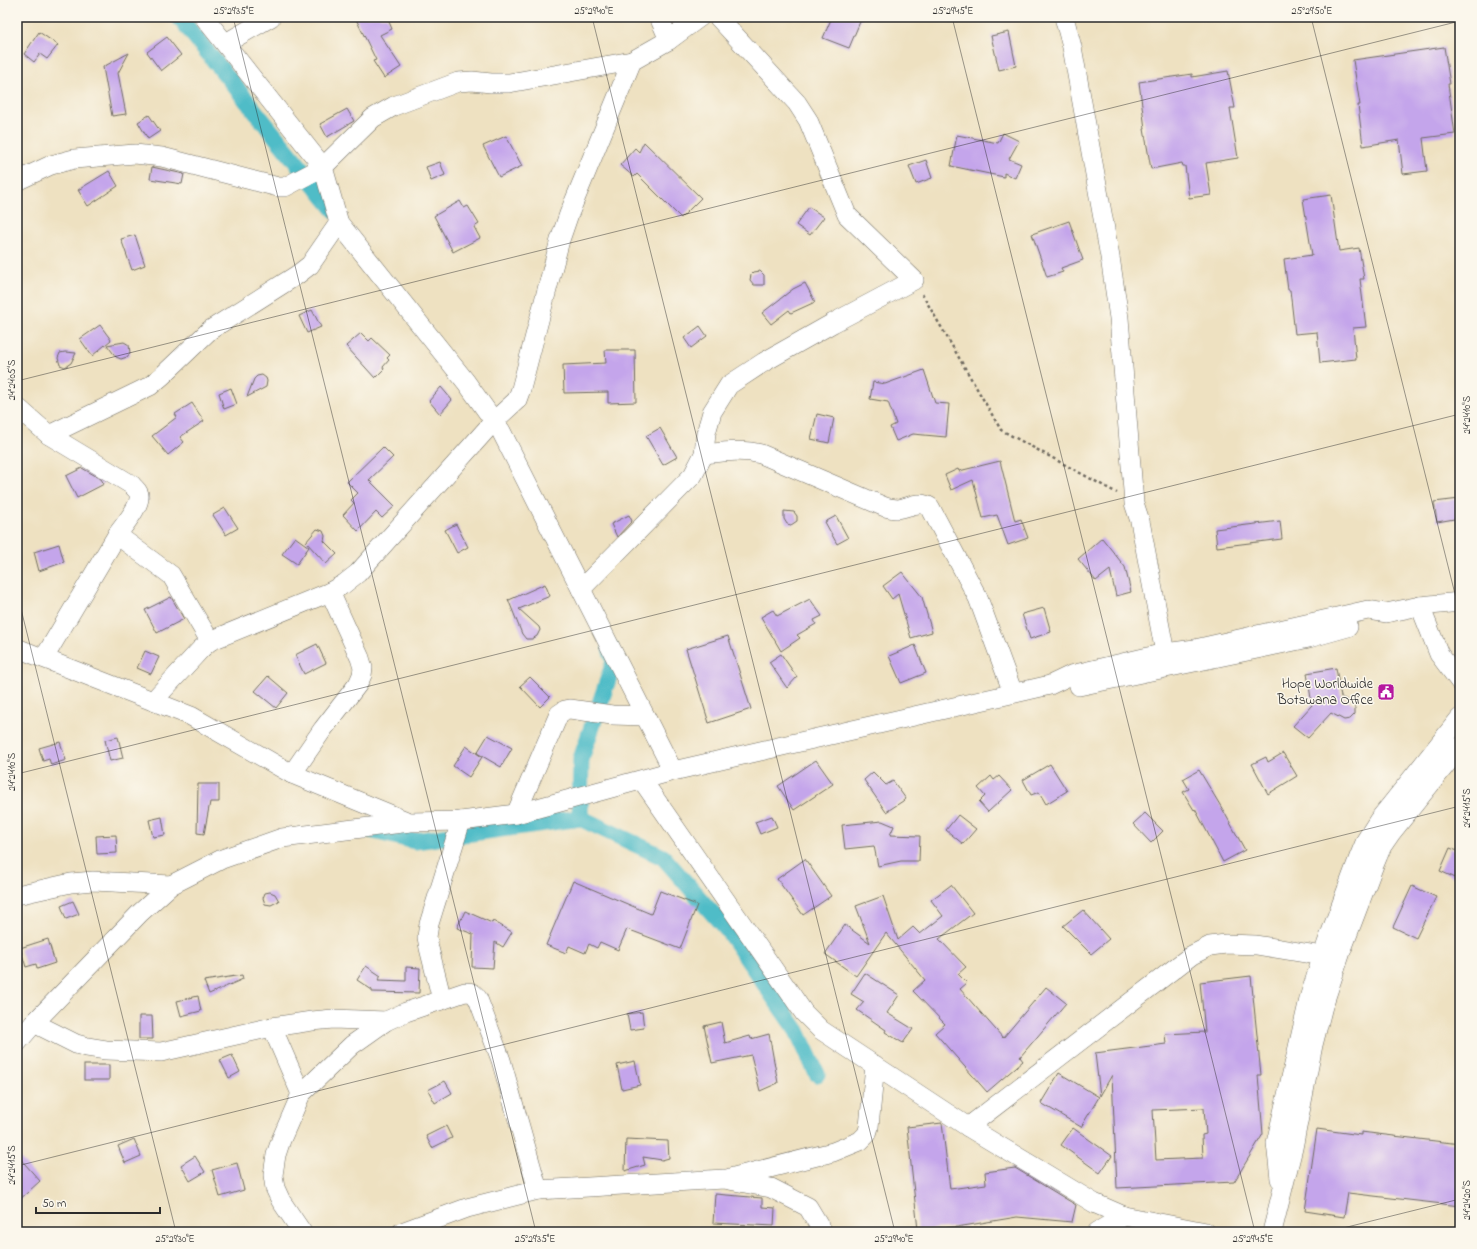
<svg xmlns="http://www.w3.org/2000/svg" width="1477" height="1249" font-family="'Indie Flower',sans-serif">
<style>
.lines{fill:none;stroke-linecap:round;stroke-linejoin:round}
.canal{stroke:#4fbcc7;stroke-width:17}
.building{fill:#c4a5eb;fill-rule:evenodd}
.minor-casing{stroke:#6f6b60;stroke-width:20}
.path{stroke:#6f6b60;stroke-width:2.5;stroke-dasharray:3 3;stroke-linecap:butt}
.minor{stroke:#fff;stroke-width:19}
.ticks{fill:none;stroke:#2b2b2b;stroke-width:1;stroke-opacity:0.45}
.labels{text-anchor:middle;dominant-baseline:central;stroke-width:3;stroke-linejoin:round;paint-order:stroke}
.poi-label{font-size:14px;fill:#2b2b2b;stroke:#fbf7ec;text-anchor:end}
.neatline{fill:none;stroke:#2b2b2b;stroke-width:1.5}
.ticks-label{font-size:10px;text-anchor:middle;fill:#2b2b2b}
</style>
<rect width="100%" height="100%" fill="#fbf7ec"/>
<filter id="ink" filterUnits="userSpaceOnUse"><feTurbulence type="fractalNoise" baseFrequency=".025" numOctaves="2"/><feDisplacementMap in="SourceGraphic" scale="8" xChannelSelector="R" yChannelSelector="G"/><feConvolveMatrix kernelMatrix="1 2 1 2 8 2 1 2 1" color-interpolation-filters="sRGB"/></filter>
<filter id="wash" filterUnits="userSpaceOnUse"><feTurbulence type="fractalNoise" baseFrequency=".012" numOctaves="4" result="noise"/><feDisplacementMap in="SourceGraphic" scale="16" xChannelSelector="R" yChannelSelector="G"/><feGaussianBlur stdDeviation="0.9" result="paint"/><feColorMatrix in="noise" values="0 0 0 0 0 0 0 0 0 0 0 0 0 0 0 0 0 1.4 0 .05"/><feComposite in="paint" operator="in"/></filter>
<g filter="url(#wash)">
<rect width="100%" height="100%" fill="#eee1c1"/>
<g class="lines">
<g class="canal">
<path d="M179,17L335,210"/>
<path d="M580,818L581,759L614,662L610,648"/>
<path d="M366,829L415,841L580,818L663,857L728,931L797,1031L817,1074"/>
</g>
</g>
<g id="blocks">
<g class="building">
<path d="M355,17H387L392,29L380,35L401,67L384,78L373,61L376,60Z"/>
<path d="M832,17H862L849,48L823,38Z"/>
<path d="M39,32L58,45L47,59L40,54L34,62L24,54Z"/>
<path d="M1009,32L1016,66L999,70L991,36Z"/>
<path d="M167,37L181,55L161,71L147,52Z"/>
<path d="M1444,47L1450,84H1448L1455,134L1423,138L1427,171L1403,174L1399,140L1363,146L1358,105H1360L1353,60Z"/>
<path d="M129,53L118,73L126,114L112,116L103,67Z"/>
<path d="M1228,71L1235,108H1230L1238,158L1206,163L1211,195L1189,198L1185,166H1183L1182,163L1151,169L1144,129H1145L1139,82L1192,74V77Z"/>
<path d="M347,109L354,121L327,137L320,124Z"/>
<path d="M149,115L160,131L148,139L138,122Z"/>
<path d="M1003,133L1019,141L1009,159L1021,164L1015,178L1004,173V177L951,166L957,135L998,143Z"/>
<path d="M506,136L522,166L499,177L483,146Z"/>
<path d="M644,142L701,198L681,218L637,174L634,177L620,165L635,148L639,152Z"/>
<path d="M926,160L932,178L916,184L909,166Z"/>
<path d="M440,162L445,175L431,181L426,167Z"/>
<path d="M152,167L184,174L182,184L150,179Z"/>
<path d="M109,171L118,186L88,206L78,190Z"/>
<path d="M1331,195L1339,251L1359,248L1364,279H1360L1366,327L1353,328L1356,359L1320,363L1317,332L1295,334L1290,290H1288L1284,259L1312,255L1303,199Z"/>
<path d="M460,201L464,208L468,206L479,224L474,227L480,238L453,252L434,216Z"/>
<path d="M809,207L824,217L810,235L796,225Z"/>
<path d="M1069,221L1083,260L1061,268L1063,272L1047,277L1032,234Z"/>
<path d="M135,235L145,265L132,270L121,239Z"/>
<path d="M760,271L764,275V285H754L750,280L751,275L754,272Z"/>
<path d="M805,283L815,302L791,313L789,310L771,324L762,313L793,289Z"/>
<path d="M312,310L321,327L307,333L299,316Z"/>
<path d="M100,325L111,340L92,356L80,339Z"/>
<path d="M700,326L707,336L691,348L684,338Z"/>
<path d="M361,333L369,341L372,338L390,355L387,358L389,360L383,367L384,369L375,378L346,346Z"/>
<path d="M124,342L129,345L130,353L127,357L121,359L116,357L107,345Z"/>
<path d="M605,350H635L636,402L608,403V392L564,393L563,365L606,363Z"/>
<path d="M65,352L76,353L71,363L65,367L60,365L58,358L60,353Z"/>
<path d="M924,370L935,403L949,404L946,437L913,434L896,441L890,427L896,424L888,402L870,399L873,382L885,384Z"/>
<path d="M262,375L266,378L267,381L266,387L247,397L254,379L257,376Z"/>
<path d="M441,387L452,400L440,414L429,401Z"/>
<path d="M231,388L237,404L224,409L219,393Z"/>
<path d="M192,403L204,421L180,437L184,442L168,455L152,436L177,417L175,414Z"/>
<path d="M817,414L834,418L829,443L811,439Z"/>
<path d="M660,428L677,457L663,465L646,436Z"/>
<path d="M383,447L393,457L369,480L395,506L382,518L376,512L358,531L343,515L354,503L351,500L358,493L347,482Z"/>
<path d="M1000,461L1015,521L1021,519L1028,538L1008,545L997,515L983,518L973,480L951,490L945,475L958,469L959,471Z"/>
<path d="M82,468L101,479L104,484L77,498L66,476Z"/>
<path d="M1460,499V518L1437,522L1434,502Z"/>
<path d="M225,508L238,528L226,535L213,515Z"/>
<path d="M784,511L794,512L797,516V521L791,525L787,524L784,519Z"/>
<path d="M629,515L632,521L617,537L611,524Z"/>
<path d="M836,516L848,538L837,544L825,522Z"/>
<path d="M1280,521L1282,539L1217,547L1215,529Z"/>
<path d="M456,524L468,547L457,553L445,530Z"/>
<path d="M317,529L323,531L325,536L324,541L337,554L326,564L306,542Z"/>
<path d="M295,537L309,547L297,564L282,554Z"/>
<path d="M1102,538L1125,567L1131,592L1116,596L1110,570L1096,581L1078,559Z"/>
<path d="M59,544L64,562L39,571L34,552Z"/>
<path d="M902,572L922,597L932,632L911,638L898,594L892,599L883,586Z"/>
<path d="M545,584L550,596L519,609L539,627L540,630L537,636L532,639H526L522,634L508,599L509,600Z"/>
<path d="M171,597L184,619L157,633L145,610Z"/>
<path d="M810,599L822,616L814,620L816,624L797,635L800,638L781,651L761,617L773,610L777,616Z"/>
<path d="M1044,608L1051,632L1030,639L1022,614Z"/>
<path d="M728,636L751,709L709,723L686,649Z"/>
<path d="M317,644L326,663L304,674L295,655Z"/>
<path d="M915,645L926,673L901,683L889,656Z"/>
<path d="M145,651L159,657L151,674L137,668Z"/>
<path d="M781,654L797,677L787,688L769,662Z"/>
<path d="M1336,668L1341,697L1354,704L1355,707V714L1350,719L1344,720L1331,713L1308,738L1293,726L1312,705L1307,673Z"/>
<path d="M268,676L288,693L276,708L255,691Z"/>
<path d="M530,677L550,697L540,707L520,686Z"/>
<path d="M488,735L512,748L501,767L477,753Z"/>
<path d="M118,737L123,758L110,761L105,740Z"/>
<path d="M60,742L66,760L51,765L49,759L43,761L39,748Z"/>
<path d="M466,746L482,757L469,777L453,766Z"/>
<path d="M1283,753L1297,776L1268,794L1252,764L1266,757L1268,762Z"/>
<path d="M816,760L833,784L794,810L778,786Z"/>
<path d="M1050,764L1067,791L1046,804L1039,792L1031,795L1023,780Z"/>
<path d="M1199,770L1223,810L1245,850L1223,862L1195,809L1194,810L1183,792L1189,789L1183,779Z"/>
<path d="M873,772L886,785L893,781L906,799L886,812L864,780Z"/>
<path d="M991,776L994,780L999,776L1012,790L988,812L979,802L985,796L978,788Z"/>
<path d="M198,784H219V802H210L204,834L197,833Z"/>
<path d="M1145,813L1163,831L1151,843L1133,824Z"/>
<path d="M958,815L976,829L963,844L946,830Z"/>
<path d="M772,816L777,827L760,834L755,822Z"/>
<path d="M162,817L165,835L153,837L149,820Z"/>
<path d="M882,821L894,826L890,835L920,836L919,861H901L878,866L874,846L845,849L842,825Z"/>
<path d="M116,835L117,853L97,854L96,836Z"/>
<path d="M1450,848L1460,852V880L1440,871Z"/>
<path d="M805,859L831,896L803,915L777,879Z"/>
<path d="M573,881L651,914L660,891L697,905L680,949L627,929L618,950L600,942L597,948L589,944L585,953L569,946L566,953L546,945Z"/>
<path d="M951,885L973,913L939,939L966,967L958,974L967,983L960,989L1003,1038L1046,987L1066,1003L1020,1057L1023,1061L987,1092L935,1033L945,1024L913,991L925,980L886,933L856,976L825,954L845,925L870,943L856,906L883,896L898,940L913,927L920,934L943,916L931,900Z"/>
<path d="M1412,886L1436,897L1416,938L1393,927Z"/>
<path d="M270,892L275,894L279,901L271,905L265,904L263,898L265,893Z"/>
<path d="M73,901L79,914L66,919L61,906Z"/>
<path d="M1083,910L1109,939L1091,954L1063,926Z"/>
<path d="M465,911L492,923L493,921L512,932L503,947L495,942L493,968L472,967L473,934L457,928Z"/>
<path d="M48,939L55,963L37,969L36,964L26,967L20,948Z"/>
<path d="M366,966L381,976L378,980L406,981V967L420,968L419,993L372,992V990L357,980Z"/>
<path d="M865,973L899,995L887,1013L913,1029L903,1043L885,1032L886,1030L857,1010L864,1002L851,994Z"/>
<path d="M242,975L243,979L209,994L204,981Z"/>
<path d="M1251,976L1261,1075H1258L1263,1134L1234,1182L1117,1188L1112,1075L1100,1096L1095,1053L1166,1044L1165,1034L1205,1032L1200,982ZM1204,1108L1206,1134L1202,1135L1203,1158L1156,1160L1153,1110Z"/>
<path d="M198,996L201,1011L181,1016L177,1001Z"/>
<path d="M642,1012L644,1028L630,1030L627,1014Z"/>
<path d="M139,1016H152L153,1039H139Z"/>
<path d="M721,1022L725,1043L750,1036L751,1039L769,1034L778,1083L760,1091L751,1055L712,1063L704,1026Z"/>
<path d="M232,1055L240,1072L229,1078L220,1060Z"/>
<path d="M635,1061L640,1085L622,1089L617,1065Z"/>
<rect x="84" y="1065" width="25" height="15"/>
<path d="M1059,1073L1099,1097L1081,1127L1041,1103Z"/>
<path d="M445,1081L452,1093L435,1103L428,1090Z"/>
<path d="M942,1123L950,1189L986,1184L985,1172L1015,1168L1076,1205L1072,1222L1017,1217L957,1227L918,1230L907,1127Z"/>
<path d="M446,1126L452,1138L432,1148L426,1136Z"/>
<path d="M1073,1128L1112,1156L1100,1173L1061,1145Z"/>
<path d="M1317,1129L1361,1135V1132L1460,1144V1206L1348,1193L1344,1217L1305,1211Z"/>
<path d="M134,1139L141,1156L125,1163L118,1146Z"/>
<path d="M626,1139L668,1141L669,1158L662,1160L643,1157L645,1165L625,1171Z"/>
<path d="M17,1155L40,1181L17,1202Z"/>
<path d="M195,1156L205,1172L190,1181L181,1165Z"/>
<path d="M237,1163L244,1190L220,1197L212,1170Z"/>
<path d="M715,1194L762,1198V1207L775,1208L774,1226L713,1223Z"/>
</g>
</g>
</g>
<g filter="url(#ink)">
<use href="#blocks" fill-opacity="0" stroke="#6f6b60" stroke-width="1"/>
<g class="lines">
<g class="minor-casing">
<g id="minor">
<path d="M204,17L323,167L339,223L466,382L501,431L673,771"/>
<path d="M1064,17L1072,47L1110,257L1119,318L1134,503L1140,521L1165,653"/>
<path d="M669,40L700,17"/>
<path d="M226,43L271,17"/>
<path d="M17,181L51,165L74,159L135,154L162,157L278,187H285L323,167L373,118L394,106L458,82L472,81L491,83H509L632,61"/>
<path d="M17,407L49,435L132,485C134,488 139,491 139,495C141,506 123,526 117,535L171,575L210,641"/>
<path d="M49,435L150,386L162,376L210,330L297,275L310,265L339,223"/>
<path d="M704,454C723,452 742,449 761,454L885,507C889,508 893,509 898,509C910,507 919,500 930,507L978,598L1013,693"/>
<path d="M581,589L693,475L704,454L706,433L712,412L729,385L764,362L833,323L914,280L847,215L808,120L797,103L718,17"/>
<path d="M1420,606L1439,654L1460,682"/>
<path d="M17,648L191,716L292,774L409,822"/>
<path d="M44,658L117,535"/>
<path d="M1079,686L1309,638L1348,627"/>
<path d="M153,701L201,649L210,641L330,592L344,584L358,573L494,421L517,400L521,389L560,240L569,214L632,61L669,40L659,17"/>
<path d="M292,774L323,729L358,684L362,675L363,668L360,658L330,592"/>
<path d="M642,780L804,1013L821,1030L968,1127L1094,1203L1124,1216L1206,1232"/>
<path d="M516,814L559,714L565,710L570,709L612,715L645,716"/>
<path d="M17,895L71,883L93,881L171,885"/>
<path d="M442,1000L429,948L427,937L429,924L461,821"/>
<path d="M34,1023L76,1044L87,1047L106,1050L161,1052L272,1027L312,1021L333,1019L386,1021"/>
<path d="M272,1027L301,1094"/>
<path d="M17,1043L34,1023L140,913L171,885L222,859L282,838L410,822L461,821L516,814L673,771L1050,685L1071,675L1165,653L1195,649L1368,610L1386,613L1420,606L1460,602"/>
<path d="M968,1127L1192,955L1210,946L1226,944L1256,945L1323,956L1333,963"/>
<path d="M730,1178L833,1152L860,1141L867,1134L869,1127L875,1065"/>
<path d="M1280,1179L1276,1143L1310,995L1327,943L1359,857L1366,840L1378,821L1460,718"/>
<path d="M302,1232L281,1201L275,1188L273,1175L276,1155L281,1140L301,1094L352,1045L386,1021L406,1012L465,992C472,992 474,993 478,999L501,1060L538,1190"/>
<path d="M402,1232L467,1208L538,1190L724,1179L771,1188L808,1207L823,1232"/>
<path d="M1097,1232L1124,1216"/>
<path d="M1272,1232L1293,1148L1313,1045L1323,1006L1341,952L1374,865L1382,846L1391,833L1460,747"/>
</g>
</g>
<path class="path" d="M922,294L1001,430L1117,493"/>
<use href="#minor" class="minor"/>
</g>
</g>
<path class="ticks" d="M233,17L536,1232M592,17L895,1232M952,17L1255,1232M1311,17L1460,614M17,381L1460,21M17,593L176,1232M17,774L1460,414M17,1166L1460,806M1327,1232L1460,1199"/>
<defs>
<g id="civic-square" transform="scale(0.9)"><rect x="-9" y="-9" width="18" height="18" rx="4" fill="#b5179e" stroke="#fbf7ec"/><path d="M-.6-6.5H3V-4.5H.6V-3L4-1V1h2V6H-6V1h2V-1L-.6-3ZM-1.2 2.5V6h2.4V2.5Z" fill="#fff"/></g>
</defs>
<g fill-rule="evenodd">
<use href="#civic-square" x="1386" y="692"/>
</g>
<g class="labels">
<g class="poi-label">
<text x="1373" y="684">Hope Worldwide<tspan x="1373" dy="16">Botswana Office</tspan></text>
</g>
</g>
<rect width="1477" height="1249" fill="none" stroke="#fbf7ec" stroke-width="44"/>
<path d="M36 1207v6h124v-6" fill="none" stroke="#2b2b2b" stroke-width="2"/>
<text x="42" y="1207" font-size="12" fill="#2b2b2b" stroke="#fbf7ec" stroke-width="3" paint-order="stroke">50 m</text>
<rect x="22" y="22" width="1433" height="1205" class="neatline"/>
<g class="ticks-label">
<text x="234" y="14">25°29'35"E</text>
<text x="594" y="14">25°29'40"E</text>
<text x="953" y="14">25°29'45"E</text>
<text x="1312" y="14">25°29'50"E</text>
<text transform="translate(11 380) rotate(-90)" y="4">24°24'05"S</text>
<text transform="translate(1466 415) rotate(-90)" y="4">24°24'10"S</text>
<text transform="translate(11 772) rotate(-90)" y="4">24°24'10"S</text>
<text transform="translate(1466 808) rotate(-90)" y="4">24°24'15"S</text>
<text transform="translate(11 1165) rotate(-90)" y="4">24°24'15"S</text>
<text transform="translate(1466 1200) rotate(-90)" y="4">24°24'20"S</text>
<text x="175" y="1242">25°29'30"E</text>
<text x="535" y="1242">25°29'35"E</text>
<text x="894" y="1242">25°29'40"E</text>
<text x="1253" y="1242">25°29'45"E</text>
</g>
</svg>
